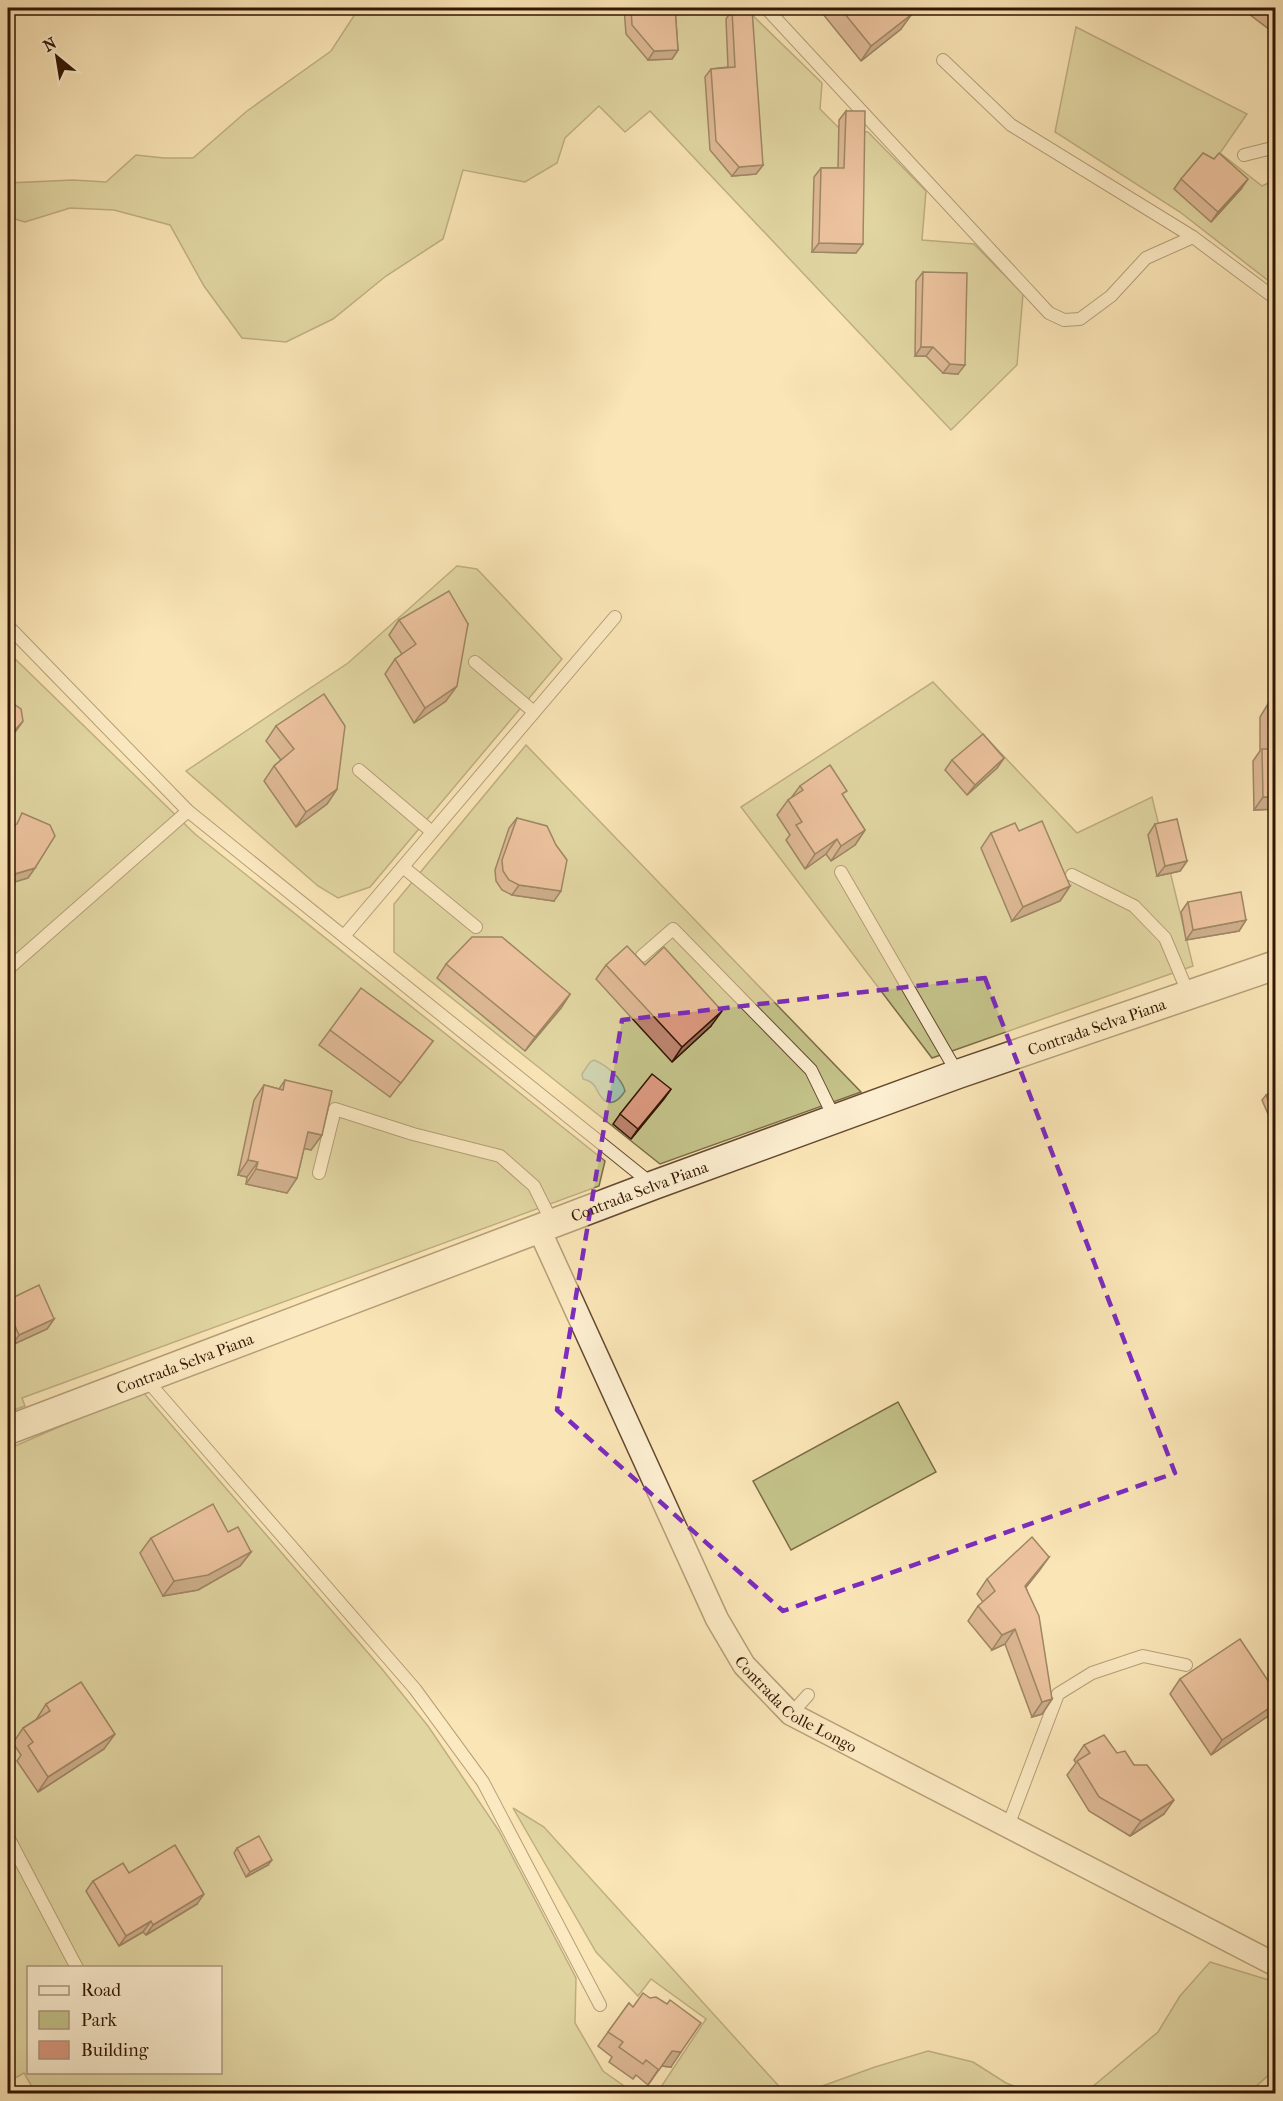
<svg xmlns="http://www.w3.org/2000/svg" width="1283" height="2101" font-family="'IM FELL French Canon',serif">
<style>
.green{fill:#c4c38a;stroke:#7b6c46;stroke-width:1.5;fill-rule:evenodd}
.water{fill:#9fbfab;stroke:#737b67;stroke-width:1.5}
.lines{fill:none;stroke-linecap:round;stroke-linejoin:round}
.service-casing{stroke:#64492f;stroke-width:14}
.minor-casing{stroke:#64492f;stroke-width:25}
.tertiary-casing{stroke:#64492f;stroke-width:31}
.service{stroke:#fceed0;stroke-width:12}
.minor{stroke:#fceed0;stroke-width:22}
.tertiary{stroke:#fceed0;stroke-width:28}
.wall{fill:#bc846e;stroke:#321502;stroke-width:1.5}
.shaded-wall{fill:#996b5a;stroke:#321502;stroke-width:1.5}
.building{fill:#db9980;stroke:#321502;stroke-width:1.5}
.marked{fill:none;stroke:#7b2cbf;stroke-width:4.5;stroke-dasharray:12 8;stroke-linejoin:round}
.labels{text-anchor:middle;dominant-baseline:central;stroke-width:5;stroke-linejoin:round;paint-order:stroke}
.street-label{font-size:16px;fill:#321502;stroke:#fceed0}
</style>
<rect width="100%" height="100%" fill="#fae5b6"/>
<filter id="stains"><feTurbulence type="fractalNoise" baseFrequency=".00333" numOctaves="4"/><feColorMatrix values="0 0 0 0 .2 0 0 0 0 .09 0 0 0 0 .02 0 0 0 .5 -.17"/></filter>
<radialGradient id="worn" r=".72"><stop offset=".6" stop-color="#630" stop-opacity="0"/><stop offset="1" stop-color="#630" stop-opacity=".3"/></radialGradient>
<g class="green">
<path d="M359,8H735L737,14L746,9L822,83L820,109L842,131L868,132L926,191L922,240L974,244L1023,294L1017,365L951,430L650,111L625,132L599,106L565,138L557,163L525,182L463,170L443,239L386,276L333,319L286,342L242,338L204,286L170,225L114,210L70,208L25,222L8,217V183L73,180L106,182L136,155L164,158H193L247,111L331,51Z"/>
<path d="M1076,27L1247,114L1220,153L1262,186L1275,180V286L1180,212L1055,132Z"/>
<path d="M457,566L477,569L562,659L370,887L338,898L318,886L186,771L348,663Z"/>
<path d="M8,652L195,834L605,1161L599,1186L22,1398L25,1406L8,1412Z"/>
<path d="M933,682L1077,833L1152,797L1193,966L932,1058L741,807Z"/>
<path d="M526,745L861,1092L660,1164L394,952V904Z"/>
<path d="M142,1391L382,1669L428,1726L499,1831L576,1978L575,2023L603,2071L634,2093L36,2094L24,2073L8,2082V1449ZM28,1968H220V2072H28Z"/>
<path d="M898,1402L936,1472L791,1550L753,1481Z"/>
<path d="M513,1808L544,1827L785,2093H657L706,2019L651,1979L638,1996L596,1952Z"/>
<path d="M1210,1962L1275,1982L1276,2068L1249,2093H1085L1158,2032L1180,1996Z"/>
<path d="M928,2051L973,2062L1006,2083L1032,2093H809L814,2089L875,2067Z"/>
</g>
<path class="water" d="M594,1060C606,1065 622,1078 625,1091C620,1099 611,1108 602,1098C594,1089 598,1083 583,1079L582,1074L590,1062Z"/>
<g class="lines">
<g class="service-casing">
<g id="service">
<path d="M766,8L1049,313L1064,320L1080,319L1111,296L1146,258L1193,237"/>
<path d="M943,60L1011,125L1193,237L1276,299"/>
<path d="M1244,155L1268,149L1276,153"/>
<path d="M8,626L188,811L653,1185"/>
<path d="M475,662L534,712"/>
<path d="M359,770L432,832"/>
<path d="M403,867L476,927"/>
<path d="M841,872L958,1074"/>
<path d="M1072,875L1134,906L1165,938L1189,995"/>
<path d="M344,936L615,617"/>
<path d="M642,956L673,929L811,1070L835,1119"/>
<path d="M8,969L188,811"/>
<path d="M319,1173L335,1109L413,1134L500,1156L534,1186L553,1224"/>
<path d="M145,1378L415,1689L483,1782L600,2005"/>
<path d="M791,1714L808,1695"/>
<path d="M1008,1826L1058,1694L1092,1673L1143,1656L1186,1665"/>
<path d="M8,1837L77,1968"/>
</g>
</g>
<g class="minor-casing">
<g id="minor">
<path id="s1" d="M539,1229L717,1619L744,1665L791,1714L1276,1965"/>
</g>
</g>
<g class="tertiary-casing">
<g id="tertiary">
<path id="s2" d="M8,1430L654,1185L958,1074L1276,965"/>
</g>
</g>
<use href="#service" class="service"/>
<use href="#minor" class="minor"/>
<use href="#tertiary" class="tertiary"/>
</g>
<g class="wall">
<path d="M624,8H675L678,50L672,59L648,60L626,34Z"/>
<path d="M818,8H907L901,29L861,61Z"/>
<path d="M1241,8H1275V31L1274,33Z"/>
<path d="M732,10L763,165L756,174L732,176L710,150L705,77L711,69L728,67L726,19Z"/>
<path d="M846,111L856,253L812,252L814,177L821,168H838L839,120Z"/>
<path d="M1181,179L1241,189L1211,222L1174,189Z"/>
<path d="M923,272L958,374L943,373L926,356H915L916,281Z"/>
<path d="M399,620L468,624L446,701L414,723L385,674L395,659L402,654L389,635Z"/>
<path d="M1268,704L1275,809L1254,810L1253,761L1260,751V717Z"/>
<path d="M276,726L337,789L327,804L296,827L264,781L274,766L281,760L266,741Z"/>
<path d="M1004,758L997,768L967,795L945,770L952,760Z"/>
<path d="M800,786L843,796L865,830L855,845L831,861L826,854L805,869L786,840L790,835L777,815L788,800L791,798Z"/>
<path d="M517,818L554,901L512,895L502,890L496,881L495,870L509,828Z"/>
<path d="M1155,824L1187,861L1180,871L1157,876L1148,835Z"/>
<path d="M1019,831L1070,886L1060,901L1012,921L981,848L991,833Z"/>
<path d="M1188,902L1246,920L1239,931L1186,940L1181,912Z"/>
<path d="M446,964L570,994L561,1008L525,1051L437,978Z"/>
<path d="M606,965H645L711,1026L672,1062L596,979Z"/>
<path d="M330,1030L433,1041L390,1097L319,1045Z"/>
<path d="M285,1080L322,1135L311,1150L304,1148L297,1178L287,1193L246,1184L247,1177L238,1175L254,1100L264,1085L279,1089Z"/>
<path d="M671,1089L631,1139L613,1124L620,1114Z"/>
<path d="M1275,1091V1119L1271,1121L1262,1100L1266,1095Z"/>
<path d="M8,1300L54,1319L47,1329L12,1345L8,1336Z"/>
<path d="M228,1532L251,1552L240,1566L198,1590L163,1596L140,1553L151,1538Z"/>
<path d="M1049,1557L1026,1587L1052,1699L1042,1714L1032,1717L1005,1644L992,1650L968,1621L978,1606L983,1602L977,1594L987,1579Z"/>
<path d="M1180,1679L1271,1714L1211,1755L1170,1694Z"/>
<path d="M46,1704L104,1749L38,1792L17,1761L21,1755L13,1743L23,1728L36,1720Z"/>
<path d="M1084,1745L1117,1753L1134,1765L1164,1814L1130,1836L1089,1811L1067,1775L1076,1763L1074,1760Z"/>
<path d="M237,1848L268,1865L246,1877L234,1853Z"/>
<path d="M129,1873L197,1904L146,1935L143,1932L119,1946L86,1891L93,1881Z"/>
<path d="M629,2003L671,2067L661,2066L648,2085L636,2075L633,2079L609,2062L612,2057L598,2046Z"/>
</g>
<g class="shaded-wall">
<path d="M912,14L901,29L861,61L871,46Z"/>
<path d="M678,50L672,59L648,60L654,51Z"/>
<path d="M763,165L756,174L732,176L739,167Z"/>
<path d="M1248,179L1241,189L1211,222L1218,212Z"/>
<path d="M819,243L863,244L856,253L812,252Z"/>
<path d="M921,347H933L926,356H915Z"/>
<path d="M950,364L965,365L958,374L943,373Z"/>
<path d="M457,686L446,701L414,723L425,708Z"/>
<path d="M23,721L16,731L8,740V738Z"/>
<path d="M1004,758L997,768L967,795L975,785Z"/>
<path d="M337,789L327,804L296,827L306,812Z"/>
<path d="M1263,797H1275V809L1254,810Z"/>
<path d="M865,830L855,845L831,861L841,846Z"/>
<path d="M837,839L826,854L805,869L815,854Z"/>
<path d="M1187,861L1180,871L1157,876L1165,866Z"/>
<path d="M35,868L28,878L8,884V876Z"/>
<path d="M519,885L561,891L554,901L512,895Z"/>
<path d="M1070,886L1060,901L1012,921L1023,907Z"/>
<path d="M1246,920L1239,931L1186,940L1193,930Z"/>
<path d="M570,994L561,1008L525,1051L535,1037Z"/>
<path d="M722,1011L711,1026L672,1062L682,1047Z"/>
<path d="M671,1089L664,1099L631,1139L638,1129Z"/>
<path d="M308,1132L322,1135L311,1150L297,1147Z"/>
<path d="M248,1160L258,1162L247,1177L238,1175Z"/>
<path d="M256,1169L297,1178L287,1193L246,1184Z"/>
<path d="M54,1319L47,1329L12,1345L19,1335Z"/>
<path d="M251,1552L240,1566L198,1590L163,1596L174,1581Z"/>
<path d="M1049,1557L1039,1571L1015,1601L1025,1586Z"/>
<path d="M1015,1629L1005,1644L992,1650L1002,1635Z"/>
<path d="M1052,1699L1042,1714L1032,1717L1042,1702Z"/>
<path d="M1275,1704V1708L1271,1714L1211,1755L1222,1740Z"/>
<path d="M115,1734L104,1749L38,1792L48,1777Z"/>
<path d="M1174,1800L1164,1814L1130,1836L1141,1821Z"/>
<path d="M272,1860L268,1865L246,1877L250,1872Z"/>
<path d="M204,1894L197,1904L146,1935L153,1925Z"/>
<path d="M151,1921L143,1932L119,1946L126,1936Z"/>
<path d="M672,2051L681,2052L671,2067L661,2066L648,2085Z"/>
</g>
<g class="building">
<path d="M631,8H675L678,50L654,51L632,25Z"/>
<path d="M840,8H907L912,14L871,46Z"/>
<path d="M752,9L763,165L739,167L716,141L711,69L735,67L732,10Z"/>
<path d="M846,111H865L863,244L819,243L821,168H844Z"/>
<path d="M1203,153L1214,159L1219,153L1248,179L1218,212L1181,179Z"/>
<path d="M923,272L967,273L965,365L950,364L933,347H921Z"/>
<path d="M449,591L468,624L457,686L425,708L395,659L416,644L399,620Z"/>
<path d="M324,694L345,726L337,789L306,812L274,766L294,749L276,726Z"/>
<path d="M8,700L21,709L23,721L8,738Z"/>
<path d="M1268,704H1275V797H1263L1262,749H1269Z"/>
<path d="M983,734L1004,758L975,785L952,760Z"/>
<path d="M830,765L847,791L842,794L865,830L841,846L837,839L815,854L796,825L802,822L788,800L803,790L800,786Z"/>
<path d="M22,813L50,825L55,836L35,868L8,876V827L17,824Z"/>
<path d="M517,818L547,826L556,845L567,860L561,891L519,885L509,880L503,871L502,860Z"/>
<path d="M1177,819L1187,861L1165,866L1155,824Z"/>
<path d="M1042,821L1070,886L1023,907L991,833L1015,823L1019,831Z"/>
<path d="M1241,892L1246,920L1193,930L1188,902Z"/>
<path d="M472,937H502L570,994L535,1037L446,964Z"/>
<path d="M627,946L645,965L664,947L722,1011L682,1047L606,965Z"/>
<path d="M361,988L433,1041L401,1083L330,1030Z"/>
<path d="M652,1074L671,1089L638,1129L620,1114Z"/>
<path d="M285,1080L332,1091L322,1135L308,1132L297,1178L256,1169L258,1162L248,1160L264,1085L283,1090Z"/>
<path d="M1275,1091V1115L1274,1116L1266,1095Z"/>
<path d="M39,1285L54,1319L19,1335L8,1310V1300Z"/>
<path d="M213,1504L228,1532L238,1527L251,1552L208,1575L174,1581L151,1538Z"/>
<path d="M1032,1537L1049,1557L1025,1586L1039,1616L1052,1699L1042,1702L1015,1629L1002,1635L978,1606L995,1591L987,1579Z"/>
<path d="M1240,1639L1275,1691V1704L1222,1740L1180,1679Z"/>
<path d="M81,1682L115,1734L48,1777L28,1746L33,1742L23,1728L50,1711L46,1704Z"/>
<path d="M1104,1735L1117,1753L1125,1751L1134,1765H1147L1174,1800L1141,1821L1099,1797L1077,1761L1090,1753L1084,1745Z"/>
<path d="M259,1836L272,1860L250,1872L237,1848Z"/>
<path d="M175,1845L204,1894L153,1925L151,1921L126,1936L93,1881L123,1863L129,1873Z"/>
<path d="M643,1993L650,1998L656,1997L667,2004L670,2000L701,2023L681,2052L672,2051L659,2070L646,2060L643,2064L619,2047L623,2042L608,2032L629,2003L633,2007Z"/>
<path d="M21,2090L23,2094H12Z"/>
</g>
<path d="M0 0H1283V2101H0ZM985,978L1175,1473L783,1611L557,1410L622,1020Z" fill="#fae5b6" fill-opacity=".55" fill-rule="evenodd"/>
<path class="marked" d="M985,978L1175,1473L783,1611L557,1410L622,1020Z"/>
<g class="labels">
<g class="street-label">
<text stroke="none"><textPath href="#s2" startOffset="1161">Contrada Selva Piana</textPath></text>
<text stroke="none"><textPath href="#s2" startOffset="675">Contrada Selva Piana</textPath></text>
<text stroke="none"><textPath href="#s2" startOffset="189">Contrada Selva Piana</textPath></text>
<text stroke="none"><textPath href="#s1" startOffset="548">Contrada Colle Longo</textPath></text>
</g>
</g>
<rect width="1283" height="2101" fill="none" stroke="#fae5b6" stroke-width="30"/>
<rect x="9" y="9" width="1265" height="2083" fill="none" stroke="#321502" stroke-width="3"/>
<rect x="15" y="15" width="1253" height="2071" fill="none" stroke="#321502" stroke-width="1.5"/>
<rect x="27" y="1966" width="195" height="108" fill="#fceed0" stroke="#ab977e" stroke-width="1.5"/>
<rect x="39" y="1986" width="30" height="9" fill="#fceed0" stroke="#ab977e" stroke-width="1.5"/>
<text x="81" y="1996" font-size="18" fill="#321502">Road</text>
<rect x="39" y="2011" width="30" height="18" fill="#c4c38a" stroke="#ab977e" stroke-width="1.5"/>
<text x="81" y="2026" font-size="18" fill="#321502">Park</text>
<rect x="39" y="2041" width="30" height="18" fill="#db9980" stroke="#ab977e" stroke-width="1.5"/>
<text x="81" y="2056" font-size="18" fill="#321502">Building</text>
<g transform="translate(57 57) rotate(330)" stroke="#fceed0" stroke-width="4.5" paint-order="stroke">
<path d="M0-4.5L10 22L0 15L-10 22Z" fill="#321502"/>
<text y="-9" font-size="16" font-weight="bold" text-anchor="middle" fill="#321502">N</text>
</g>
<rect width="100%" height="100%" filter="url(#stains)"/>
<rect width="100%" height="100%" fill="url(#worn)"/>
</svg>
